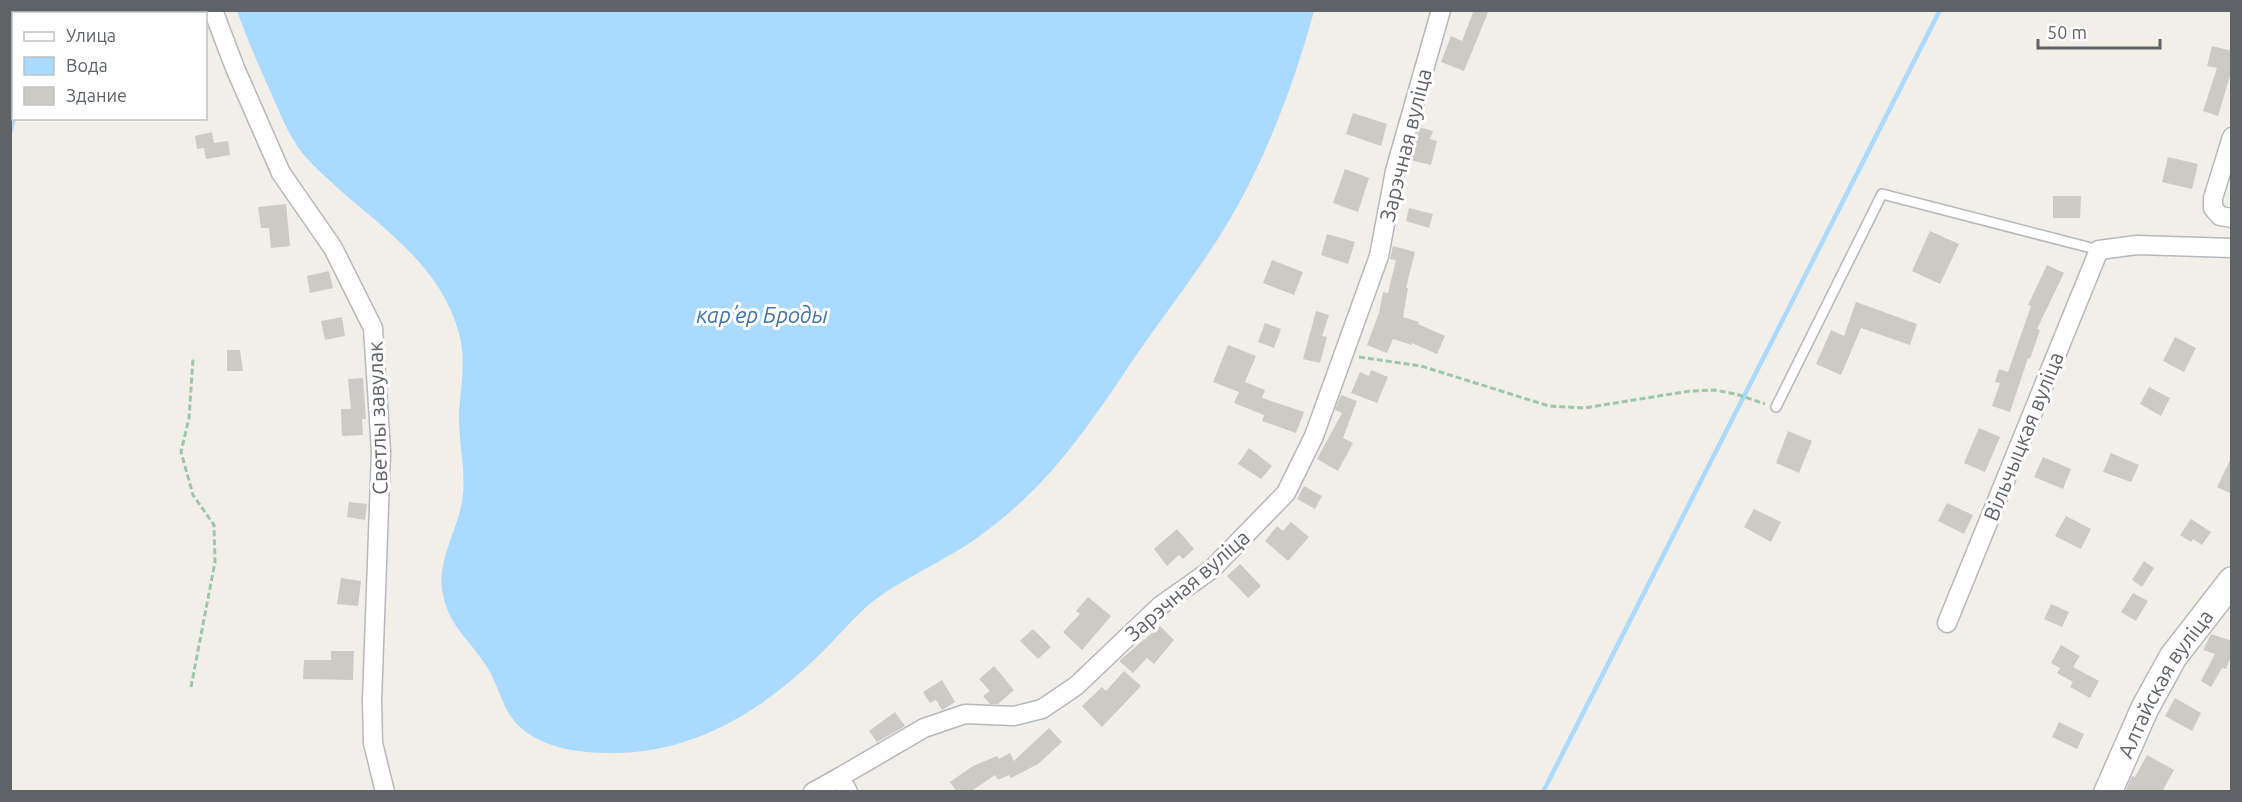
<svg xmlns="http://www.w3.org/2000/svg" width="2242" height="802" font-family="Ubuntu,sans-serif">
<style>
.water{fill:#aadaff}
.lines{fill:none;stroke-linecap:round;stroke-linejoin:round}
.stream{stroke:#aadaff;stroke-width:4.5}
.building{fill:#cccac5}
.service-casing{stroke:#b5b8bc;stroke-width:12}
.minor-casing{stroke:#b5b8bc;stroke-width:21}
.secondary-casing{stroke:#b6babf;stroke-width:30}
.path{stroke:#9cc7a9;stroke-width:3;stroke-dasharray:6 3;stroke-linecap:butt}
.service{stroke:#fff;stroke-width:9}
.minor{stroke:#fff;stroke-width:18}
.secondary{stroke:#fff;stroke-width:27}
.labels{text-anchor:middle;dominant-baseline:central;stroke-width:6;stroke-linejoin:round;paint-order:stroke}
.street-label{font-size:21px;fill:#5f6368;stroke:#fff}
.water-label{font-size:22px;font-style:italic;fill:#4174aa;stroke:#fff}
</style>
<rect width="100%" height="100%" fill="#f1efe8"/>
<path class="water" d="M237,11V10L1314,11C1296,77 1271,145 1238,205C1209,258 1171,305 1137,354C1102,406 1067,460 1020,503C998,523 974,542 948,556C920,573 888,587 864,609C847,625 832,643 815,659C759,713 692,753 612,753C583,753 551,750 526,732C505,717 502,696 491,674C474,642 447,628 442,589C438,559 457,531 462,502C467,473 458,442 459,412C461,386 466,359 459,333C441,268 388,232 340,190C326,177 309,163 298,147C287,131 279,111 271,93C259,66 247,39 237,11Z"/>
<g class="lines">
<g class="stream">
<path d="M42,14L43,10"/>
<path d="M10,133L14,118"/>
<path d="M1543,792L1940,10"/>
</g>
</g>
<g class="building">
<path d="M1474,10H1489L1464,71L1441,62L1451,36L1462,41Z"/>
<path d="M2212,46L2232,51V69L2218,116L2203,111L2217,68L2207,66Z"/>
<path d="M1353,113L1387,124L1381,146L1346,134Z"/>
<path d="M1419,127L1433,131L1430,139L1437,141L1431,165L1410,160Z"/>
<path d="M212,132L214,143L228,141L230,155L206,159L204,148L197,149L195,136Z"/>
<path d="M2168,157L2198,164L2192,189L2162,182Z"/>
<path d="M1345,169L1369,178L1358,212L1333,203Z"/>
<path d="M2053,196H2081L2080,218H2053Z"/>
<path d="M286,204L290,246L271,248L269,228H261L258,207Z"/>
<path d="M1409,208L1433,214L1429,228L1406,221Z"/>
<path d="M1930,231L1959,244L1940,284L1912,271Z"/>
<path d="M1327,234L1355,242L1348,264L1321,255Z"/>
<path d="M1393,246L1415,252L1406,288H1408L1403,317L1419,322L1418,324L1445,336L1437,354L1412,343V345L1393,339L1387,353L1367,345L1379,313L1383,292L1388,293L1396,260L1390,259Z"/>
<path d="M1272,260L1303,272L1294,295L1263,283Z"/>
<path d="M2047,265L2064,273L2037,329L2040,330L2030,359L2028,358L2010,412L1992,406L2000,383L1995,382L1999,369L2008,372L2031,306L2028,305Z"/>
<path d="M329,271L333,288L310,293L307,276Z"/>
<path d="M1856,302L1917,324L1910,345L1861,328L1841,375L1816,364L1831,330L1844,336Z"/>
<path d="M1316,311L1329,315L1322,336L1327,337L1320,363L1303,359Z"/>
<path d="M342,317L345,336L325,340L321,321Z"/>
<path d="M1265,323L1281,329L1274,348L1258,342Z"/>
<path d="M2175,337L2196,348L2184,372L2163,361Z"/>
<path d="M1228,345L1256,356L1245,382L1265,390L1262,398L1304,412L1296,433L1262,421L1264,415L1234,403L1239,392L1213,382Z"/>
<path d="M227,350H240L243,371H227Z"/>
<path d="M1371,370L1388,377L1377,403L1351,393L1360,372L1369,376Z"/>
<path d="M363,378L366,419H362L363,435L342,436L341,409H351L348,379Z"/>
<path d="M2149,387L2170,398L2161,416L2140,404Z"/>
<path d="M1341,395L1357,401L1343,438L1353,443L1338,471L1317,459L1342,413L1335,410Z"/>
<path d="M1979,428L2000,437L1985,472L1964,463Z"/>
<path d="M1788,431L1812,441L1799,473L1776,463Z"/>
<path d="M1249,448L1272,466L1261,479L1238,464Z"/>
<path d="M2111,453L2139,465L2131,482L2103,472Z"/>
<path d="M2232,456V494L2217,487Z"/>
<path d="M2043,457L2071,469L2063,489L2034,477Z"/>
<path d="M1304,486L1322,496L1315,509L1297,499Z"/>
<path d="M349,502L367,504L365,520L347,517Z"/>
<path d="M1947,503L1973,515L1964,534L1938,521Z"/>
<path d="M1754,509L1781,522L1771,542L1744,527Z"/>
<path d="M2066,516L2091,529L2081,549L2055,536Z"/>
<path d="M2191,519L2211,532L2202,545L2193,539L2191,542L2180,535Z"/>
<path d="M1291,522L1309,537L1288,561L1265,541L1277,526L1283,531Z"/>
<path d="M1177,529L1194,549L1183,559L1179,555L1167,566L1154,549Z"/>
<path d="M2144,561L2154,568L2142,587L2132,580Z"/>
<path d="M1240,564L1261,586L1248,598L1227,576Z"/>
<path d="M341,578L361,581L358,606L337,604Z"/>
<path d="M2133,593L2148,601L2136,621L2121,612Z"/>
<path d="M1088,597L1111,616L1082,650L1063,632L1080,614L1076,611Z"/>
<path d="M2051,604L2069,612L2062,627L2044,619Z"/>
<path d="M1160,626L1174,640L1154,664L1147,658L1133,673L1119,661Z"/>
<path d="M1033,629L1051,647L1038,659L1020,641Z"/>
<path d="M2211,634L2232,641V654L2226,669L2222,668L2211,687L2201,681L2215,654L2203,650Z"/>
<path d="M2061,645L2080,656L2073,667L2099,681L2090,698L2070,687L2073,682L2057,673L2060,668L2051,663Z"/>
<path d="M331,651H354L353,680L303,679L304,660H331Z"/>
<path d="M994,666L1014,690L998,704H990L983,696L990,691L979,679Z"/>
<path d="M1124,671L1141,686L1102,727L1082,706L1102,687L1106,691Z"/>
<path d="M942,680L955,702L942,710L936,700L930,703L923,692Z"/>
<path d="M2175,698L2201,713L2192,731L2165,716Z"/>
<path d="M895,712L905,726L877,742L869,731Z"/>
<path d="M2059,722L2084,734L2077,749L2052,737Z"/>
<path d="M1049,728L1062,742L1038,764L1011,778L1009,775L998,780L995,775L970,792H957L950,782L973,766L997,756L999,759L1010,753L1014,761Z"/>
<path d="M2147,755L2174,770L2162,792H2125L2132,776L2135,777Z"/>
</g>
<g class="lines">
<g class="service-casing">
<path id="service" d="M1776,407L1882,194L2099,250"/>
</g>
<g class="minor-casing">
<g id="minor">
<path d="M213,10L235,68L281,173L333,248L373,328L381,451L372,701L373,743L385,792"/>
<path d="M2232,137L2213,198V208L2220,216L2232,218"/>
<path d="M1947,623L2099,250L2137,245L2232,248"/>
<path d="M813,792L840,777"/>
<path d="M848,792L840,777L924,728L965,714L1014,716L1042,709L1076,686L1160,606L1212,569L1286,493L1314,436L1379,256L1395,171L1441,10"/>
</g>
</g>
<g class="secondary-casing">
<g id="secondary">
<path id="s1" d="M2108,792L2145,708L2173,657L2232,581"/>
</g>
</g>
<g class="path">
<path d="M1359,357L1421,366L1549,406L1584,408L1690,391L1714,390L1736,394L1765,404"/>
<path d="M191,687L215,562L214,525L193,495L181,452L189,418L193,359"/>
</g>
<use href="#service" class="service"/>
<use href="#minor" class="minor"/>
<use href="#secondary" class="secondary"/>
</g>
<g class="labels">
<g class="street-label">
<text transform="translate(1405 145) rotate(-76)">Зарэчная вуліца</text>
<text transform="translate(377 418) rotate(-92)">Светлы завулак</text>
<text transform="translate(2023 436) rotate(-68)">Вільчыцкая вуліца</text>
<text transform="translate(1187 585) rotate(-41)">Зарэчная вуліца</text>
<text stroke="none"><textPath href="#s1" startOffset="123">Алтайская вуліца</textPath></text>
</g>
<g class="water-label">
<text x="762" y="314">карʼер Броды</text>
</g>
</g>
<rect width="2242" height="802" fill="none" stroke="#5f6368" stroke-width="24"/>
<rect x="12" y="12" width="195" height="108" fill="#ffffff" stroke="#bfc1c3" stroke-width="1.5"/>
<rect x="24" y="32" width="30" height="9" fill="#ffffff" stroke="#bfc1c3" stroke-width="1.5"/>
<text x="66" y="42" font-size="18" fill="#5f6368">Улица</text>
<rect x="24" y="57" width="30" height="18" fill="#aadaff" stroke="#bfc1c3" stroke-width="1.5"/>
<text x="66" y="72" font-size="18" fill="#5f6368">Вода</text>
<rect x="24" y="87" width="30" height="18" fill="#cccac5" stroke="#bfc1c3" stroke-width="1.5"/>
<text x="66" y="102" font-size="18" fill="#5f6368">Здание</text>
<path d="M2038 39v9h122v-9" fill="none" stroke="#5f6368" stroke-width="3"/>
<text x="2047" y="39" font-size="18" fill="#5f6368" stroke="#ffffff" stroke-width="4.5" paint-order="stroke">50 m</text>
</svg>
